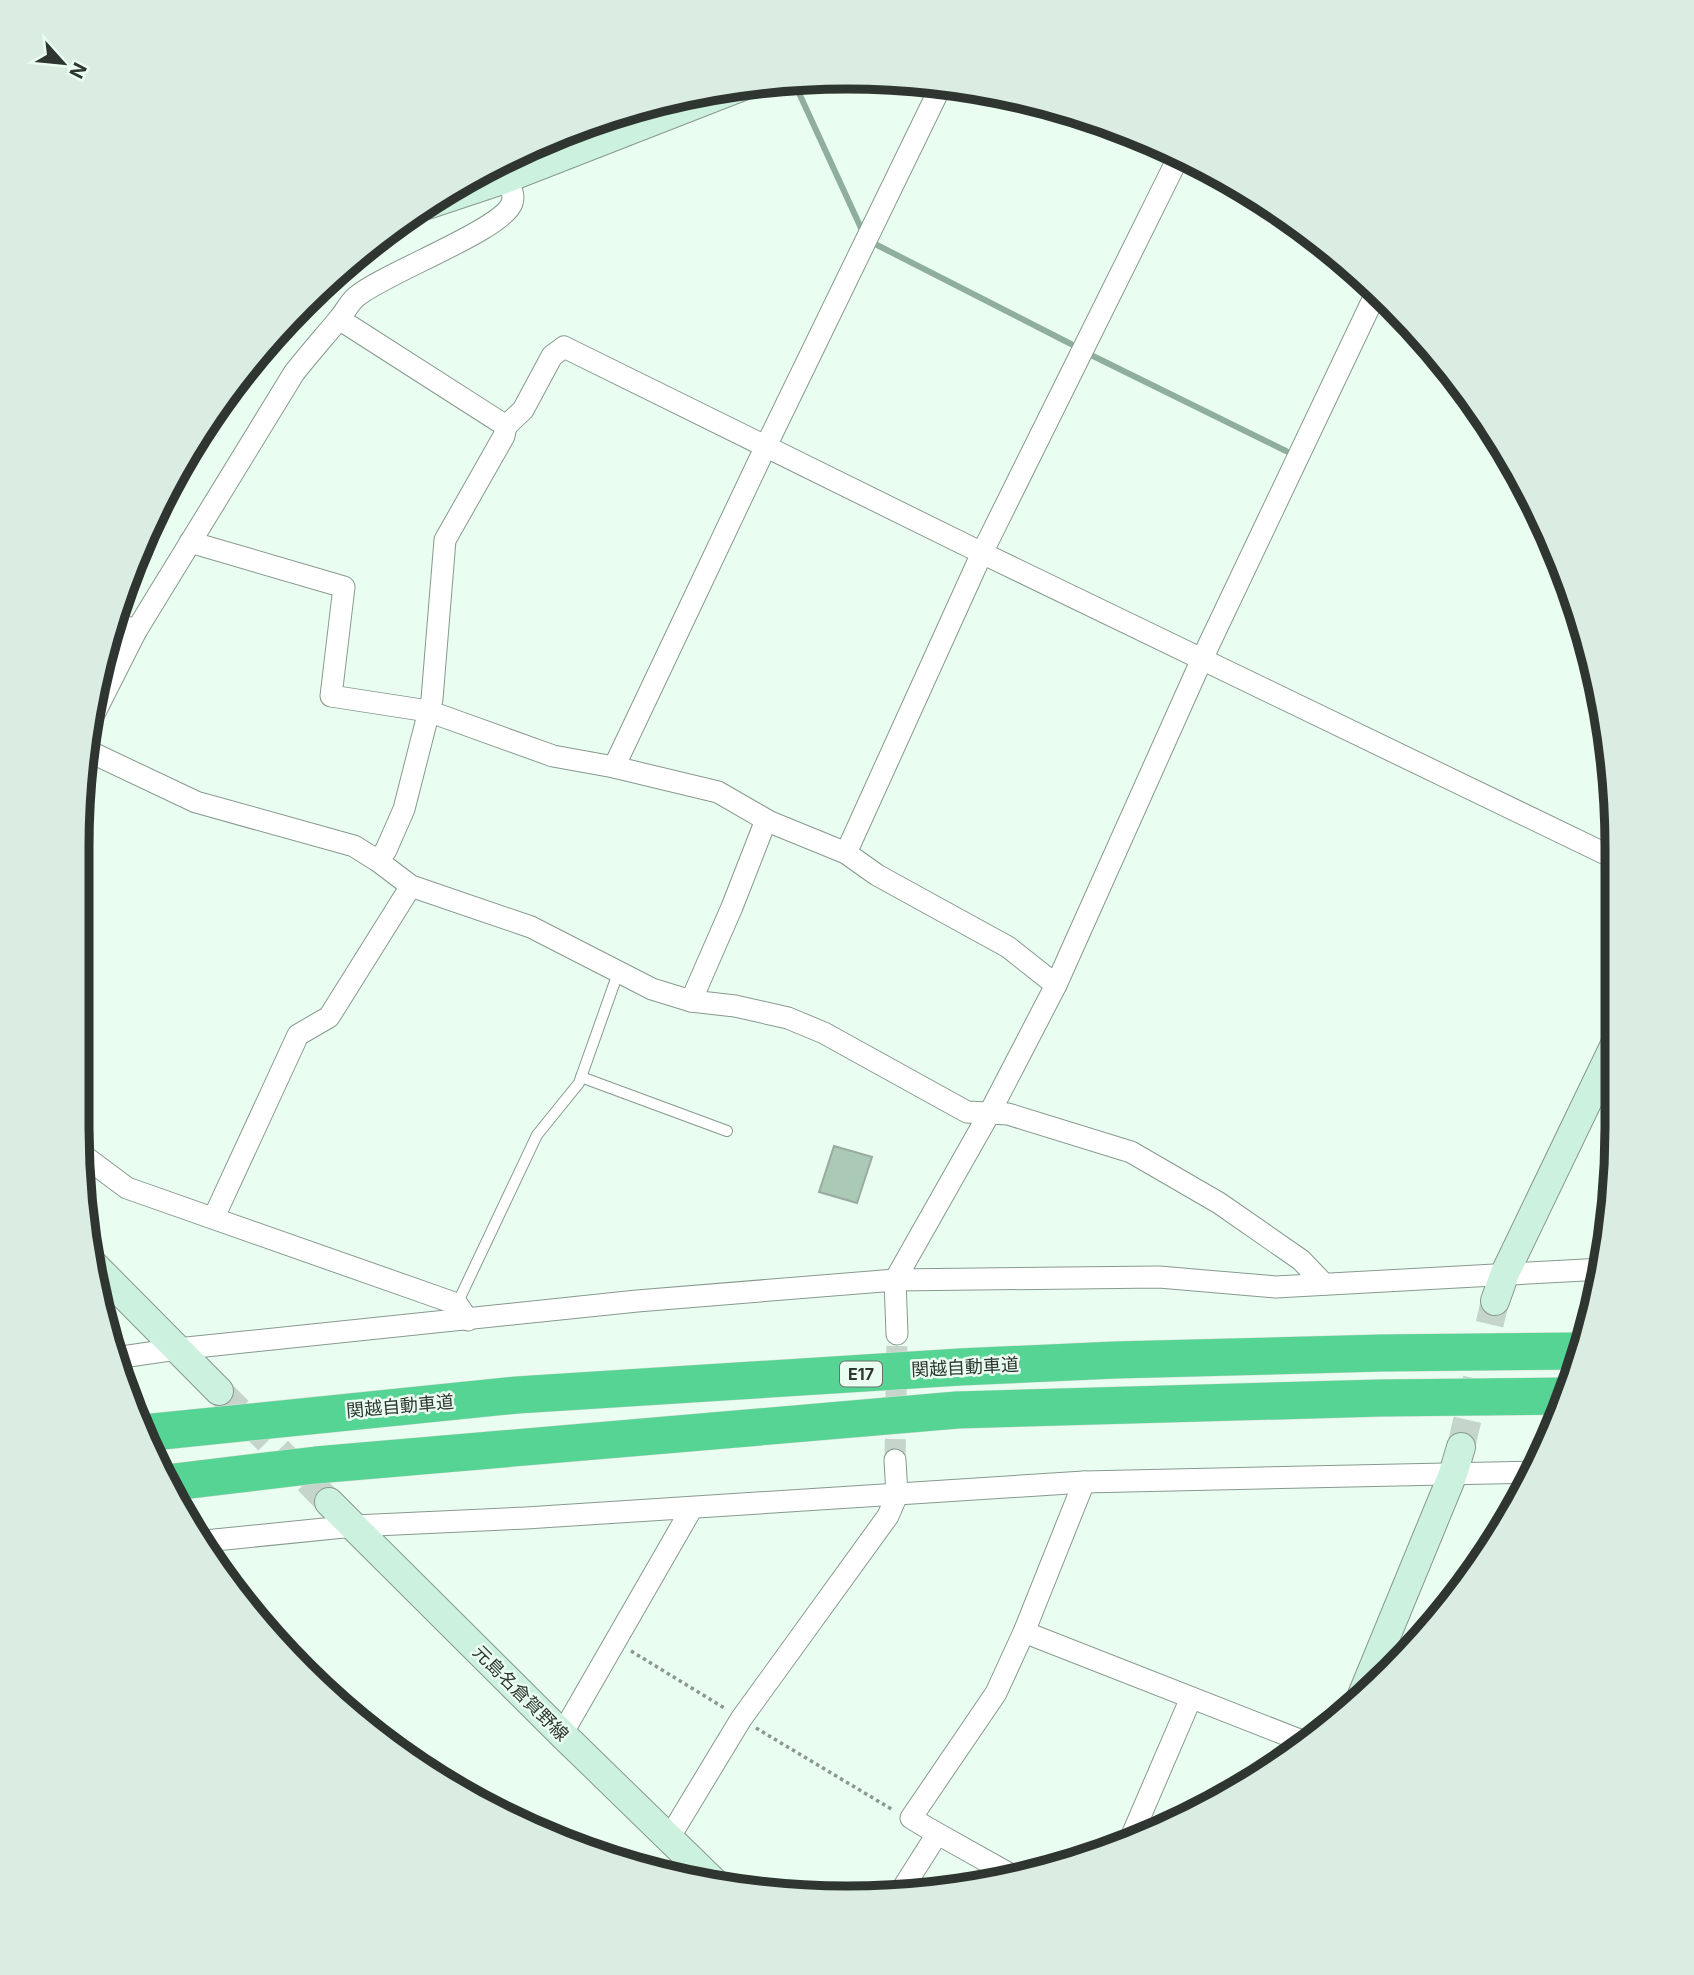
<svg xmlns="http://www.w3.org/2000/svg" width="1694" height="1975" font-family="Inter,'Noto Sans JP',sans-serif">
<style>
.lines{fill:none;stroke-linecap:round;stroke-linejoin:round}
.stream{stroke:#8fae9b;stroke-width:6}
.building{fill:#aacab6;stroke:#99aba0;stroke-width:2}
.street-tunnel{stroke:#c5d5cb;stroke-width:21;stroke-dasharray:21 10;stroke-linecap:butt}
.secondary-tunnel{stroke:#c5d5cb;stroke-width:28;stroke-dasharray:28 14;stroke-linecap:butt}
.lane-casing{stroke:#87998e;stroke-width:12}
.street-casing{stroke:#87998e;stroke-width:23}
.secondary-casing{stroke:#87998e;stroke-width:30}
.highway-casing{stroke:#dedfde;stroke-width:38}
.path{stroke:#8b9890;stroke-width:3.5;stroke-dasharray:3.5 3.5;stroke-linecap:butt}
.lane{stroke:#fff;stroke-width:10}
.street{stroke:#fff;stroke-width:21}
.secondary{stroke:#ccf2df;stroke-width:28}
.highway{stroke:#56d493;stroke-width:37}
.labels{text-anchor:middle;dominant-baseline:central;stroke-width:5;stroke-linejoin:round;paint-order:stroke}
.shield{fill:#eafdf1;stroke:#67726b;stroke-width:2}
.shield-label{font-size:16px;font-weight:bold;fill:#2f3632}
.street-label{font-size:18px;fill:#2f3632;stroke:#eafdf1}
.rim{fill:none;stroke:#2f3632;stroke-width:9}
</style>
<rect width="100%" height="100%" fill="#eafdf1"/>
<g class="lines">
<g class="stream">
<path d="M799,93L861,228"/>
<path d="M877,245L1071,344"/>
<path d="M1093,356L1286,451"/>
</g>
</g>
<path class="building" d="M834,1146L872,1157L857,1203L819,1192Z"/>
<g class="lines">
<path class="street-tunnel" d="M895,1460L897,1334"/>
<g class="secondary-tunnel">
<path d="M219,1391L329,1502"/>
<path d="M1461,1447L1495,1301"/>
</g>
<g class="lane-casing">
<g id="lane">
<path d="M581,1077L727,1131"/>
<path d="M457,1304L537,1135L579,1083L618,973"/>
</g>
</g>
<g class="street-casing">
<g id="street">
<path d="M1067,111L1071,112"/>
<path d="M339,319L506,426L523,410L552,356L564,347L982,553L1616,859"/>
<path d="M190,542L344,587L331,696L428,711L553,756L614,767L718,792L770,822L846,853L877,875L1008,947L1056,985"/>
<path d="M114,616L124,626L136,631"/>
<path d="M89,724L136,631L294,373C309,354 324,337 339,319C345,312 349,303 356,297C384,273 503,230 512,203C515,193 510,187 505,179"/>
<path d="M84,749L196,802L354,846L378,861L411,886L531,927L652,989L691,1001L735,1006L788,1018L824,1033L967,1112L1008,1114L1131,1152L1219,1203L1301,1260L1323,1283"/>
<path d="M614,767L766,446L941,86"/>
<path d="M846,853L982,553L1180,154"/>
<path d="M378,861L386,850L404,809L432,699L445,540L504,436L506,426"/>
<path d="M691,1001L732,907L766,820"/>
<path d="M80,1153L127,1188L457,1304L468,1320"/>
<path d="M214,1217L298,1035L329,1017L411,886"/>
<path d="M897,1334L895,1280L989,1114L1056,985L1202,659L1376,293"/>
<path d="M115,1358L177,1349L637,1301L895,1280L1159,1277L1276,1287L1603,1269"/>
<path d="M205,1541L354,1526L526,1518L1084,1482L1532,1472"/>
<path d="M1024,1632L1302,1741"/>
<path d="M562,1734L692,1508"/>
<path d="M931,1830L1013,1876"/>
<path d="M669,1838L741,1719L888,1516L897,1495L895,1460"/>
<path d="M1129,1842L1191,1698"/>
<path d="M901,1891L934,1839L931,1830L911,1818L996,1693L1024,1632L1084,1482"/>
</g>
</g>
<g class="secondary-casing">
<g id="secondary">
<path d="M427,205L505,179L751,83"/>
<path d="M95,1266L219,1391"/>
<path d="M1495,1301L1505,1273L1617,1040"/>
<path d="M329,1502L562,1734L715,1883"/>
<path d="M1362,1695L1453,1474L1461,1447"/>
</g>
</g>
<g class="highway-casing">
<g id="highway">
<path d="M143,1433L517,1395L960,1367L1115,1360L1382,1353L1580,1351"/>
<path d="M166,1483L316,1465L957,1410L1380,1398L1567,1396"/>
</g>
</g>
<g class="path">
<path d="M631,1651L726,1709"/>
<path d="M756,1728L893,1810"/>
</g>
<use href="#lane" class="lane"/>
<use href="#street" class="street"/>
<use href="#secondary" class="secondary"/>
<use href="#highway" class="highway"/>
</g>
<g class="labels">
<rect class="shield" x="840" y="1361.5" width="42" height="25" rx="5"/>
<g class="shield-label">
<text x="861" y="1374">E17</text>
</g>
<g class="street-label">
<text transform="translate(965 1367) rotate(-3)">関越自動車道</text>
<text transform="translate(400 1406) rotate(-5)">関越自動車道</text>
<text transform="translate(521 1693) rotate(45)">元島名倉賀野線</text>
</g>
</g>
<path d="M0 0H1694V1975H0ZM847 89H847A758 758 0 0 1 1605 847V1128A758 758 0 0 1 847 1886H847A758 758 0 0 1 89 1128V847A758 758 0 0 1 847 89Z" fill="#dbede2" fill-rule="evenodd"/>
<path class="rim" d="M847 89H847A758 758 0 0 1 1605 847V1128A758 758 0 0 1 847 1886H847A758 758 0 0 1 89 1128V847A758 758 0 0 1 847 89Z"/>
<g transform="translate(63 63) rotate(117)" stroke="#eafdf1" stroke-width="5" paint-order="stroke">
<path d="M0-5L12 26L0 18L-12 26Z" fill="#2f3632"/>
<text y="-10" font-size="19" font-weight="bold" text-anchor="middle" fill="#2f3632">N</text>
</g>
</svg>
